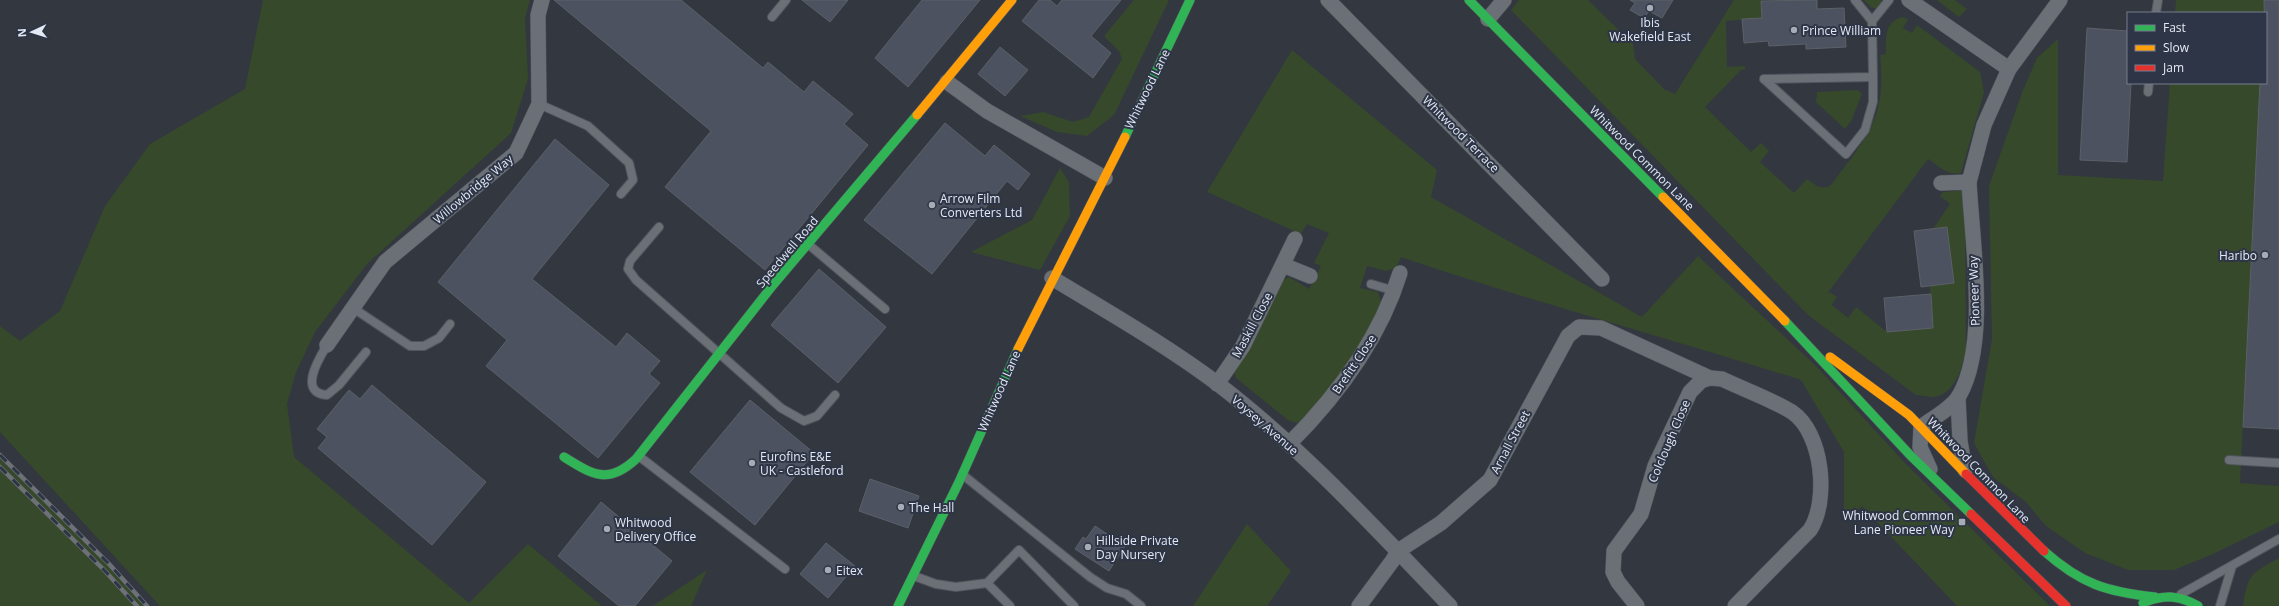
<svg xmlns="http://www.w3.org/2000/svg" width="2279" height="606" font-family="'Open Sans',sans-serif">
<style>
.green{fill:#36492b}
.building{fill:#4c525f;stroke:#5c6068}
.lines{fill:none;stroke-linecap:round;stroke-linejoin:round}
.lane-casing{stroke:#50545c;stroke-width:10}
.street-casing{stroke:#50545c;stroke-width:16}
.fast-casing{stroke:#50545c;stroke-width:10}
.slow-casing{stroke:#50545c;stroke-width:10}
.jam-casing{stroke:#50545c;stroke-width:10}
.lane{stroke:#6b6f76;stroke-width:8}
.street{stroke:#6b6f76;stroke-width:15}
.fast{stroke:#30b455;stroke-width:9}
.slow{stroke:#ff9f0a;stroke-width:9}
.jam{stroke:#e5322d;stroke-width:9}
.rail-casing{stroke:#6d7077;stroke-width:4.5}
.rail{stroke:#2d3546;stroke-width:3;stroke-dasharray:9;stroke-linecap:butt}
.poi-dot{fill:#a6abb5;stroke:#2d3546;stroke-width:1.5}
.labels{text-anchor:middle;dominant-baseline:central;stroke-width:4;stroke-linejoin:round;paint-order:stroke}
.poi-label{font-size:12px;fill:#e4eaf4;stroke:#2d3546;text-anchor:start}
.street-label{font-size:12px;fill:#e4eaf4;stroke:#2d3546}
</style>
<rect width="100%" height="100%" fill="#333740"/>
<g class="green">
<path d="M263,0H530L525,18L528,79L511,133L367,264L315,332L296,372L287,404L294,457L469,603L528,544L602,606H160L0,432V326L20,341L60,311L105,206L150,144L245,89Z"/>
<path d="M1134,0H1169L1114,115L1087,136L1057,132L1020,116L1043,112L1073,122L1089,117L1122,59L1119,51L1104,36Z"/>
<path d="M1519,0H1588L1633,44L1635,59L1664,89L1675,94L1734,0H1764L1761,1L1762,18L1726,21L1727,67L1745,66V69L1741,70L1705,107L1751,152L1761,143L1769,151L1760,162L1794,193L1807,179C1815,185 1822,191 1831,185C1867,137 1887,118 1880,55L1886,54C1886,37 1884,23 1902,17L1908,19L1903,28L1912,33L1917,25L1980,72L1984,92L1961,173C1947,176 1939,166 1928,159L1827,294L1830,292L1837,297L1832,305L1848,318L1856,307L1887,332L1933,328L1930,286L1954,283L1947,227L1933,229L1950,204L1940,196L1943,192L1965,190L1966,351C1962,368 1955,394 1934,397C1929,397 1921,395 1916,395L1808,315L1511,10Z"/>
<path d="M1864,0H1881V2L1877,9L1871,7Z"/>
<path d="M1937,0H1955L1967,9L1959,17Z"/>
<path d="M2176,0H2264V13H2175Z"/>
<path d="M2058,39V175L2163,181L2170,83H2260L2240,483L2279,486V522L2213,554L2174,570H2128L2085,553L2046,526L2026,502L1993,477L1974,443L1992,339L1989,186L2023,90L2037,58Z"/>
<path d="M1292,50L1437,170L1431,197L1642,317L1698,256L1816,366L1905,463L2050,606H1957L1862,506L1844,523V452L1801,380C1668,338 1533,302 1401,257L1396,268L1386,271L1367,266L1360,288L1378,292L1383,309C1364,343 1331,405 1297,423L1288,420L1236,378L1234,371L1278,283L1289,277L1309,289L1321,266L1314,263L1329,233L1307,224L1301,234L1207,192Z"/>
<path d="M1858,90L1862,94L1851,121L1845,129L1816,102L1817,92Z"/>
<path d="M1060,168L1069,182L1070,216L1040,270L971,252L1032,220Z"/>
<path d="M0,455L110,565L146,606H0Z"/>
<path d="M1247,524L1291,571L1267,606H1193Z"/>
<path d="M2279,558V606H2243C2248,573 2251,574 2279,558Z"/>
<path d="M707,570L691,606H653Z"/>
</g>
<g class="building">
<path d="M554,0H681L763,68L768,62L804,92L813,81L853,114L844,124L868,145L765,270L665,187L711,131Z"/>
<path d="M802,0H848L830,22Z"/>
<path d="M922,0H980L908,87L875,58Z"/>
<path d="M1039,0H1050L1057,6L1062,0H1121L1091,36L1111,53L1093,78L1022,21Z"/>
<path d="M1630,0H1673L1662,18L1649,11L1644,18L1630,10L1635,3Z"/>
<path d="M1817,0V9L1844,8L1846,47L1806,49V44L1769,46L1768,41L1744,43L1742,19L1762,18L1761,1Z"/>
<path d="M2264,0H2279V429L2243,427L2260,83H2266Z"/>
<path d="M2087,28L2128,31V83H2131L2127,162L2080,160Z"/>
<path d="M1000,47L1028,70L1005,96L978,74Z"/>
<path d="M945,123L985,156L994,145L1030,174L1018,190L1007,181L932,274L864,220Z"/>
<path d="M555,139L609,185L532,279L616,347L627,333L660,361L649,374L660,383L598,458L486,366L507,340L438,282Z"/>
<path d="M1947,227L1954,283L1921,287L1914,231Z"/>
<path d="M819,269L886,327L838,383L771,325Z"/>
<path d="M1931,294L1933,328L1887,332L1884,298Z"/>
<path d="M372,385L486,482L432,545L318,448L327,437L317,429L349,390L360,399Z"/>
<path d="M750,400L814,453L755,525L690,472Z"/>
<path d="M870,479L919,496L908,528L859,511Z"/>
<path d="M601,502L672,561L635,606H619L558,556Z"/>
<path d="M1095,526L1125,546L1109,571L1075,549L1083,537L1086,539Z"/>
<path d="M826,543L855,566L828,598L800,574Z"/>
</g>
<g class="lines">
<g class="lane-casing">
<g id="lane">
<path d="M1855,0L1872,21"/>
<path d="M2156,13L2158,0"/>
<path d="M772,17L786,0"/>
<path d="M1764,79L1846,154L1865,130L1873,102V77"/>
<path d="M1764,79L1873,77L1872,21L1889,0"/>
<path d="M2148,92L2149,83"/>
<path d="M539,104L588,126L629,163L633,180L621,194"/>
<path d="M659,227L630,261L628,269L636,280L781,408L804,421L817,416L835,395"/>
<path d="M808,244L885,309"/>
<path d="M1371,284L1395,291"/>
<path d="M353,308L410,346H424L439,338L450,324"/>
<path d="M327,345C320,357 297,393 327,395L339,385L366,352"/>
<path d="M640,457L785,569"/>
<path d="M2229,460L2279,463"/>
<path d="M963,475L1090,577L1107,588L1126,594L1141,606"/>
<path d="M914,576L936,584L956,587L987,583L1019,550L1074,606"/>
<path d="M987,583L1010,606"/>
<path d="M2181,594L2279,539"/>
<path d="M2220,606L2232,566"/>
</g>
</g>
<g class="street-casing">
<g id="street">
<path d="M1328,0L1602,279"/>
<path d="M1909,0L2009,69L1984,125L1969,182"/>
<path d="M1488,19L1504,0"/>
<path d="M2009,69L2060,0"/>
<path d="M947,82L987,111L1105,178"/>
<path d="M1283,265L1310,276"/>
<path d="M1052,278C1108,312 1166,345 1218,384C1303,449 1376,529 1450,606"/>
<path d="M327,345L385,262L516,153L539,104L538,15L542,0"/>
<path d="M1217,384L1243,346L1295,239"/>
<path d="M1958,397L1960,441L1965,470"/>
<path d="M1289,444C1337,396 1380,338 1400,273"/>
<path d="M1930,469L1920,447L1921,427C1933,418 1952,408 1959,396C1989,344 1972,242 1969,182L1941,183"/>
<path d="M1398,551L1441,523L1490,480L1568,336L1579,327L1601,328L1710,378"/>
<path d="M1359,606L1393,560L1398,551"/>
<path d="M1637,606L1618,582L1613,572L1614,551L1641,514L1655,466L1690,392L1701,381L1710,378L1722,379C1745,390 1771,399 1792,412C1823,433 1829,501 1810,530L1735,606"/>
</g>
</g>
<g class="fast-casing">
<g id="fast">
<path d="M1469,0L1663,197"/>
<path d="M1125,137L1190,0"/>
<path d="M1785,321L1911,456L1971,514"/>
<path d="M564,457C593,475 608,485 636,459L773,285L917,115"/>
<path d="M2044,551C2081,584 2107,592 2155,597"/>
<path d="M2143,603C2163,594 2179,595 2198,606"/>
<path d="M898,606L959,482L1018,349"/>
</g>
</g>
<g class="slow-casing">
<g id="slow">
<path d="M917,115L1012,0"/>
<path d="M1663,197L1785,321"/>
<path d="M1018,349L1125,137"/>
<path d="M1830,357L1909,415L1966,474"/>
</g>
</g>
<g class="jam-casing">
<g id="jam">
<path d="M1966,474L2044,551"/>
<path d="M1971,514L2066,606"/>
</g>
</g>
<use href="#lane" class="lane"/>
<use href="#street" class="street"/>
<use href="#fast" class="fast"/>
<use href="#slow" class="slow"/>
<use href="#jam" class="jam"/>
<g class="rail-casing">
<g id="rail">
<path d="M0,455L110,565L147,606"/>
<path d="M0,467L105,571L137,606"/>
</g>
</g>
<use href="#rail" class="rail"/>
</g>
<g class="poi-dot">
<circle cx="1650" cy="8" r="4"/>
<circle cx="1794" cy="30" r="4"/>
<circle cx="932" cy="205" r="4"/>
<circle cx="2265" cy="255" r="4"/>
<circle cx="752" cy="463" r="4"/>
<circle cx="901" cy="507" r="4"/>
<rect x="1958" y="518" width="8" height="8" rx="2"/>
<circle cx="607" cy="529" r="4"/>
<circle cx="1088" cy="547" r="4"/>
<circle cx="828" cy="570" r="4"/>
</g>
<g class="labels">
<g class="poi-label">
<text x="1650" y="22" text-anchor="middle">Ibis<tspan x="1650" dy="14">Wakefield East</tspan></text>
<text x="1802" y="30">Prince William</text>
<text x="940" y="198">Arrow Film<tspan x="940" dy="14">Converters Ltd</tspan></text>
<text x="2257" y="255" text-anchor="end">Haribo</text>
<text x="760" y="456">Eurofins E&amp;E<tspan x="760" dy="14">UK - Castleford</tspan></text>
<text x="909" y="507">The Hall</text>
<text x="1954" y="515" text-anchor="end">Whitwood Common<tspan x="1954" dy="14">Lane Pioneer Way</tspan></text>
<text x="615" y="522">Whitwood<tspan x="615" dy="14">Delivery Office</tspan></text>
<text x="1096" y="540">Hillside Private<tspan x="1096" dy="14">Day Nursery</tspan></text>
<text x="836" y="570">Eitex</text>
</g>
<g class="street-label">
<text transform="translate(1147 89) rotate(-64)">Whitwood Lane</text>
<text transform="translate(1461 134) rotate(45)">Whitwood Terrace</text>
<text transform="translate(1642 158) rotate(45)">Whitwood Common Lane</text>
<text transform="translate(473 189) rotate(-40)">Willowbridge Way</text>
<text transform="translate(787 252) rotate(-50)">Speedwell Road</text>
<text transform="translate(1974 291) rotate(-92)">Pioneer Way</text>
<text transform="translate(1252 325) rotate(-62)">Maskill Close</text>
<text transform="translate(1354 364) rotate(-56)">Brefitt Close</text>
<text transform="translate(999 391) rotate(-66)">Whitwood Lane</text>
<text transform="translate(1265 425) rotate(41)">Voysey Avenue</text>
<text transform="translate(1669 441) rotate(-67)">Colclough Close</text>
<text transform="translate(1510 442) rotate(-62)">Arnall Street</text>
<text transform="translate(1979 470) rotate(46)">Whitwood Common Lane</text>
</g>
</g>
<rect x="2127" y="12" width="140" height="72" fill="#2d3546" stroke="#767d8c"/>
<rect x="2135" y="25" width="20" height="6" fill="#30b455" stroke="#767d8c"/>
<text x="2163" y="32" font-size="12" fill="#e4eaf4">Fast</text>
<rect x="2135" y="45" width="20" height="6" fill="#ff9f0a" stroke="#767d8c"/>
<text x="2163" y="52" font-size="12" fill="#e4eaf4">Slow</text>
<rect x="2135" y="65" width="20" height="6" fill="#e5322d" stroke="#767d8c"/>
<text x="2163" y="72" font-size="12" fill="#e4eaf4">Jam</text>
<g transform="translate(32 32) rotate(266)" stroke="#2d3546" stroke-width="3" paint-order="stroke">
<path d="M0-3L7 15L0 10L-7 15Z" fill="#e4eaf4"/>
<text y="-6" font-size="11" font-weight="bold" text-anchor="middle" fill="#e4eaf4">N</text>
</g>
</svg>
